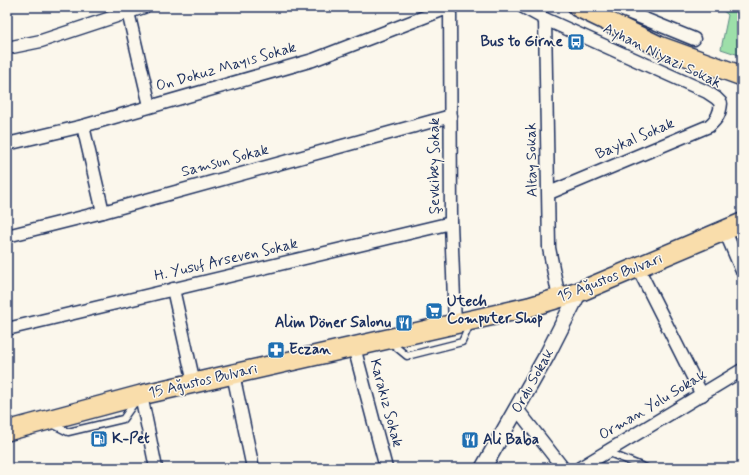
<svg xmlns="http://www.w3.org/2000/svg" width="749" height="475" font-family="Mynerve,sans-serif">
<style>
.green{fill:#9ddfa9;stroke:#5c8784}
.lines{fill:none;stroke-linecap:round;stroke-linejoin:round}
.service-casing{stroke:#1b2f5e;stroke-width:9}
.minor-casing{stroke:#1b2f5e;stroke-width:15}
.tertiary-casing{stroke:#1b2f5e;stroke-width:18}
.primary-casing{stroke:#1b2f5e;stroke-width:22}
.service{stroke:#fbf7ec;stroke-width:6}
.minor{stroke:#fbf7ec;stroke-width:12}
.tertiary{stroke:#fbf7ec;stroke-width:15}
.primary{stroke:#f9ddab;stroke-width:19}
.labels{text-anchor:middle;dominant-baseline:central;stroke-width:3;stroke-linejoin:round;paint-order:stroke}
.poi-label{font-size:15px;font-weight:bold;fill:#1b2f5e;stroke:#fbf7ec;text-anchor:start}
.street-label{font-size:15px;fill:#1b2f5e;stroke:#fbf7ec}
</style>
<rect width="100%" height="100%" fill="#fbf7ec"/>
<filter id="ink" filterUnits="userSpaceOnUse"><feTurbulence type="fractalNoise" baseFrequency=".025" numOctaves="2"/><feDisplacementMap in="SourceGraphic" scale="8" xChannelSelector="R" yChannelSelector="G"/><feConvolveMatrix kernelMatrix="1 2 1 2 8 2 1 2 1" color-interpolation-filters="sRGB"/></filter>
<g filter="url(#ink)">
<path class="green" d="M719,7H742V56L721,49L728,15Z"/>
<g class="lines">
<g class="service-casing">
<g id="service">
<path d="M390,342L407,356L462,342L470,324"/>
<path d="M52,424L68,432L123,419L135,402"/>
<path d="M607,452L646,468"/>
</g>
</g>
<g class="minor-casing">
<g id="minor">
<path d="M450,7L451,223L455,324"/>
<path d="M523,7L545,19L707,92L716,98L721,103C720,114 717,119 709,126L549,193"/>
<path d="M615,7L694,39"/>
<path d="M128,12L150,106"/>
<path d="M545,19L549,248L559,298"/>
<path d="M7,48L41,41L144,7"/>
<path d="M83,126L103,212"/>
<path d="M7,144L83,126L313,60L450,7"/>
<path d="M725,231L742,271"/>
<path d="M7,236L103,212L451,116"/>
<path d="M638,268L702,395"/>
<path d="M173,289L194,383"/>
<path d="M7,329L451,223"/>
<path d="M354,347L386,468"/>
<path d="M233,374L253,468"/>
<path d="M141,395L156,468"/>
<path d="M517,409L563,468"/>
<path d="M580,468L742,370"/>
</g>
</g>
<g class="tertiary-casing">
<path id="tertiary" d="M483,468L547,355L579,292"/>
</g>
<g class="primary-casing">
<g id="primary">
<path d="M578,7L659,46L742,76"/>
<path d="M7,431L141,395L529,307L579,292L742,223"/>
</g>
</g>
<use href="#service" class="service"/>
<use href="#minor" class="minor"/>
<use href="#tertiary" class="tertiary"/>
<use href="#primary" class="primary"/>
</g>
</g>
<defs>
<g id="bus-square" transform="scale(0.9)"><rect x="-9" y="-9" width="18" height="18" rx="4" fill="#1f6fb2" stroke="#fbf7ec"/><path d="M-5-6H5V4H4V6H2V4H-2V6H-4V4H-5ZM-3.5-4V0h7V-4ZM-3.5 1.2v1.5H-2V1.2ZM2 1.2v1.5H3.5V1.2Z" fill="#fff"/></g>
<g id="supermarket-square" transform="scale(0.9)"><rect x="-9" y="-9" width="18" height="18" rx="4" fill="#1f6fb2" stroke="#fbf7ec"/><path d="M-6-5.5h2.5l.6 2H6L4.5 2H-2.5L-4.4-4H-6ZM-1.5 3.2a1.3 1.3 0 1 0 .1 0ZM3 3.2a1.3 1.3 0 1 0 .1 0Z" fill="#fff"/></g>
<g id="restaurant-square" transform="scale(0.9)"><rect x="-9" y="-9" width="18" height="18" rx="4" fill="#1f6fb2" stroke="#fbf7ec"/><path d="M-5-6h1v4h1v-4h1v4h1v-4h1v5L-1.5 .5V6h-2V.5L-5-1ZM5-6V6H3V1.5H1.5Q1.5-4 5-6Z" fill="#fff"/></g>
<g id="pharmacy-square" transform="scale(0.9)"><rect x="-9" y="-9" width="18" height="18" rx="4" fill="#1f6fb2" stroke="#fbf7ec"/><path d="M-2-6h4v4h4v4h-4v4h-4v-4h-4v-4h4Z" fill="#fff"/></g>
<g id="fuel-square" transform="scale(0.9)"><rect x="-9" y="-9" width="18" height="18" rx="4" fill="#1f6fb2" stroke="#fbf7ec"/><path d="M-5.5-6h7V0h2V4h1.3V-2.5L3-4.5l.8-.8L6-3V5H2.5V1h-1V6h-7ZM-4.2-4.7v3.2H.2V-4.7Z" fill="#fff"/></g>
</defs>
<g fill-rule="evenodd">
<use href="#bus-square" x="576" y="42"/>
<use href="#supermarket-square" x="434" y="311"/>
<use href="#restaurant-square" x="404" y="323"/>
<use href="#pharmacy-square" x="276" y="350"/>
<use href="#fuel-square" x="99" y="439"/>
<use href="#restaurant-square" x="470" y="440"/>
</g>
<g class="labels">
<g class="poi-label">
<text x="563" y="42" text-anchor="end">Bus to Girne</text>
<text x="447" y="302">Utech<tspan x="447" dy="17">Computer Shop</tspan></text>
<text x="391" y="323" text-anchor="end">Alim Döner Salonu</text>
<text x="289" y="350">Eczan</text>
<text x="112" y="439">K-Pet</text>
<text x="483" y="440">Ali Baba</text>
</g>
<g class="street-label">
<text transform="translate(662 56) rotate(26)">Ayhan Niyazi Sokak</text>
<text transform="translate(226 67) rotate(-16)">On Dokuz Mayıs Sokak</text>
<text transform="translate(635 139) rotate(-23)">Baykal Sokak</text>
<text transform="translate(532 160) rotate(-91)">Altay Sokak</text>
<text transform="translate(225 161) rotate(-15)">Samsun Sokak</text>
<text transform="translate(435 166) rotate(-90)">Şevkibey Sokak</text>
<text transform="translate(226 260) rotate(-13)">H. Yusuf Arseven Sokak</text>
<text transform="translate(610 278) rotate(-21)">15 Ağustos Bulvari</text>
<text transform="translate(203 381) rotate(-13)">15 Ağustos Bulvari</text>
<text transform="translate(533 381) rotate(-61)">Ordu Sokak</text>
<text transform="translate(386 403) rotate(75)">Karakız Sokak</text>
<text transform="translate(653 405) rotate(-31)">Orman Yolu Sokak</text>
</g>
</g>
<rect width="749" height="475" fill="none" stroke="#fbf7ec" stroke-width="24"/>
<rect x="12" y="12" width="725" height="451" fill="none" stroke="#1b2f5e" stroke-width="1.5" filter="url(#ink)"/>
</svg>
